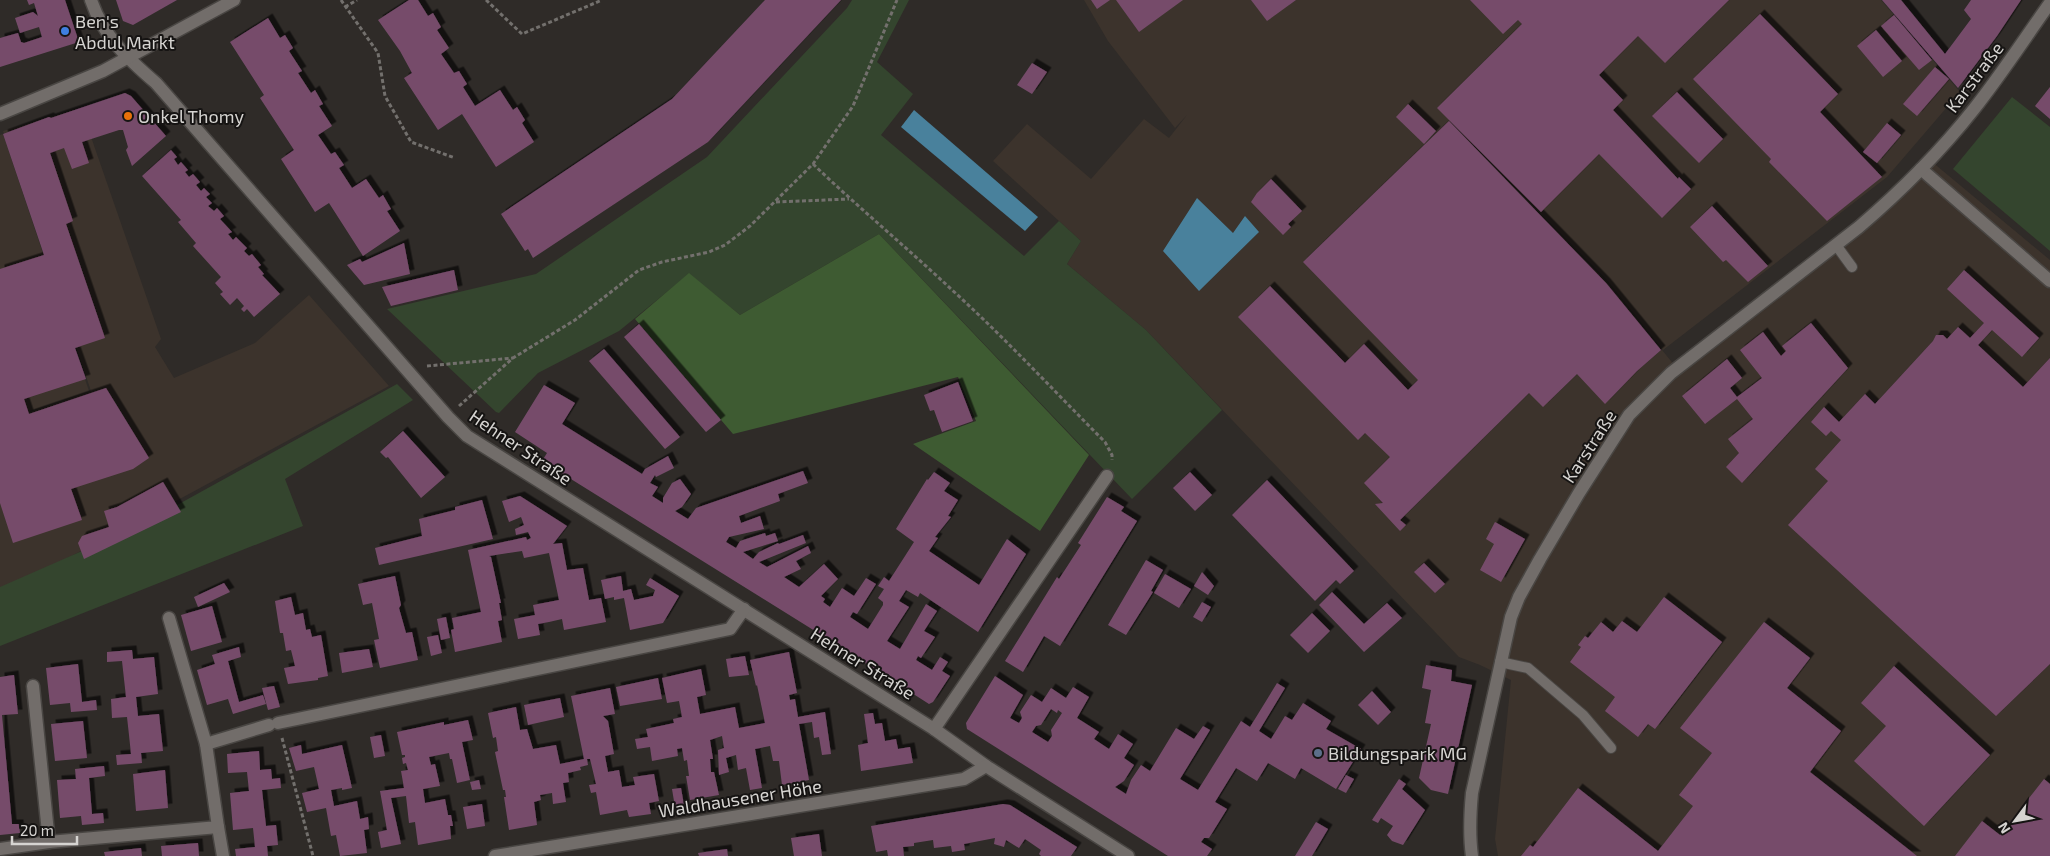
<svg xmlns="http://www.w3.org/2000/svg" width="2050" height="856" font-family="'Exo 2',sans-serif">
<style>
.built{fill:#3c332c}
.green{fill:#34452e}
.forest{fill:#3e5b32}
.water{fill:#49819c}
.building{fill:#764c6b;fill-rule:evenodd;filter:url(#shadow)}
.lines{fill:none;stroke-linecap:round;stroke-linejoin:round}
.service-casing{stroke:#494643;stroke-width:12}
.minor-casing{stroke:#494643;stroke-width:15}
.tertiary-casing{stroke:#494643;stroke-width:15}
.path{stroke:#73706d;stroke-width:3;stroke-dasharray:4 2.5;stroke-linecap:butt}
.service{stroke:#726d6a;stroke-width:10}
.minor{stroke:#726d6a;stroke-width:12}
.tertiary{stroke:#726d6a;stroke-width:12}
.shop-dot{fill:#3f7fe0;stroke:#161413;stroke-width:2}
.food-dot{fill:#e8710a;stroke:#161413;stroke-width:2}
.service-dot{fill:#5c6f8a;stroke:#161413;stroke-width:2}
.labels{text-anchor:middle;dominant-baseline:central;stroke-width:4;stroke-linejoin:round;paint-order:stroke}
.poi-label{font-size:18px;fill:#d6d4d1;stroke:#161413;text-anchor:start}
.street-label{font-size:18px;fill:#d6d4d1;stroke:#161413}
</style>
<defs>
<filter id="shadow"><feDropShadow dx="4.5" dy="-4.5" stdDeviation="0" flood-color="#0009"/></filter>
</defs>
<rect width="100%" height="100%" fill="#2f2b28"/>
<g class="built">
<path d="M1084,0H1881L1960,92L1887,177L1663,350L1607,280L1501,174L1606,281L1675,366L1931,161L2050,260V856H1498L1495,839L1511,680L1480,665L1459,657L1146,330L1067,264L1081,241L993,161L1027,124L1091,179L1144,119L1169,138L1187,115L1175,128L1108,41Z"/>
<path d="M81,108L161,339L155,347L174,378L255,343L309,295L389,386L137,522L0,593V422L91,391L3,131Z"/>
<path d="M3,134L89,391L0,421V135Z"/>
</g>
<g class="green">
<path d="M852,0H909L877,62L913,94L881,135L1024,256L1059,221L1081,241L1067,264L1146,330L1222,410L1132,499L879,234L740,315L689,274L619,331L538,373L499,413L496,412L387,309L536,274L707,157L847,8Z"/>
<path d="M2012,97L2050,127V251L1953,169Z"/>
<path d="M397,384L413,400L285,479L303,526L0,646V587L139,526Z"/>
</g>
<path class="forest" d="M879,234L1089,455L1040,531L913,444L976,421L958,377L733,434L635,319L689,273L740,315Z"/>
<g class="water">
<path d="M914,110L1038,217L1025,231L901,127Z"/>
<path d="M1197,198L1233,233L1245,216L1259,232L1199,291L1163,251Z"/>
</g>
<g class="building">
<path d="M27,0H65L79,42L0,67V38L18,33L21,42L24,43L42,37L39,27L20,33L15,18L33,12L38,16L34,3L29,5Z"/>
<path d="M116,0H177L133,25L123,21Z"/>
<path d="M409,0H418L428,16L433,13L441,27L437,30L449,48L441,54L454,73L459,71L467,84L463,87L475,106L500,90L513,110L517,107L525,120L522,123L534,142L496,167L462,114L438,130L404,78L412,73L400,51L378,20Z"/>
<path d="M765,0H841L708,142L533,258L528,249L525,251L501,214L672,99Z"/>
<path d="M1091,0H1110L1097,9Z"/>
<path d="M1116,0H1183L1139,32Z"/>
<path d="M1251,0H1296L1267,21Z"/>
<path d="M1470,0H1729L1665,63L1638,36L1599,75L1623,100L1613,110L1678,179L1679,177L1691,189L1662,218L1599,154L1541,212L1437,108L1522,24L1518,20L1503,34Z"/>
<path d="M1882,0H1901L1945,54L1971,19L1964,10L1971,0H2021L1997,36L1958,88Z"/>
<path d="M1760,14L1838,94L1820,112L1882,177L1827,221L1769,162L1771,159L1693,79Z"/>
<path d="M1894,15L1932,60L1919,70L1881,26Z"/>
<path d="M268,18L280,38L285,35L293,48L289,51L302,71L298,73L311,93L315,90L323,104L319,106L332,126L318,135L331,154L335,152L344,165L339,168L352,188L366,179L379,198L383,195L391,209L387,211L400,231L363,256L329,203L315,212L281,159L294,150L260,98L264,95L230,42Z"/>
<path d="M1876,30L1902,61L1883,77L1857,46Z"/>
<path d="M1032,63L1047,72L1032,94L1017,85Z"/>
<path d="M1935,67L1949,79L1917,116L1903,104Z"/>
<path d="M2050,87V119L2035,106Z"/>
<path d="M1677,92L1723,139L1699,163L1652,116Z"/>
<path d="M125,93L131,96L166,136L132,166L126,150L128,147L123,130H119L82,142L89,163L72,169L64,148L50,153L73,221L66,224L105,338L75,348L86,379L24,399L29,414L106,388L149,458L133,469L71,489L82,520L13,543L0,503V269L44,255L3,134L49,117L51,118Z"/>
<path d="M1408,104L1436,131L1424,144L1396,117Z"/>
<path d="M1449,121L1606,283L1661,350L1637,371L1605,404L1577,374L1543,407L1529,393L1400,520L1406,525L1400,531L1375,504L1383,503L1364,483L1390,457L1365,433L1358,440L1238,317L1270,286L1345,363L1364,344L1408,390L1418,380L1303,262Z"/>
<path d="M1887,123L1901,135L1877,163L1863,152Z"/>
<path d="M171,150L177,157L174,159L178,165L181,162L188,170L185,172L189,177L193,174L200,182L196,185L201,191L204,188L210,194L206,197L212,203L208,206L214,211L217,208L224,216L220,219L232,232L228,234L233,240L236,237L247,248L244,251L249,256L252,254L261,265L258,267L264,274L262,275L280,294L254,317L247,309L244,312L241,309L244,306L237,298L230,305L220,294L223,292L215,283L221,277L193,246L196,243L178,222L181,220L142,176Z"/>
<path d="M1271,179L1302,211L1288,224L1291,227L1283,235L1251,202L1257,193Z"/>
<path d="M1712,206L1768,266L1748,282L1726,260L1723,262L1690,227Z"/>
<path d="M404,243L410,274L364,285L347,265L360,259L362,262Z"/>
<path d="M454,270L458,290L391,306L382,287Z"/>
<path d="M1964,270L2039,338L2022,357L1992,330L1978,345L2023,387L2050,358V664L1996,716L1788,525L1828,481L1815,469L1841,440L1831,431L1826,436L1811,422L1824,407L1839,422L1865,394L1875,404L1933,341L1936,335H1943L1947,339L1958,327L1970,338L1984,323L1947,289Z"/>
<path d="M1811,323L1848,368L1742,483L1726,467L1739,453L1728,439L1753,419L1737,399L1705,424L1682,396L1727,359L1742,378L1730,388L1737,397L1762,378L1740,350L1763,332L1781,356L1786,351L1782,346Z"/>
<path d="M639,324L721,420L706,432L624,337Z"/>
<path d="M604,349L680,437L665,449L589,361Z"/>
<path d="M958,382L973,421L942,432L934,410L930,411L924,395Z"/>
<path d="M544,385L575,403L562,424L642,474L645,469L668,456L674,468L656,477L655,475L650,483L658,487L652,496L663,503V498L672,483L680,479L691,494L682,507L675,511L688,519L696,508L803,471L808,483L778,494L780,501L739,516L741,523L760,516L764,529L729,537L726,542L736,548L740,541L765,533L766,536L775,533L778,541L743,552L753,559L759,552L778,543L779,544L803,535L806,543L759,562L767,567L808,546L811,553L796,561L801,569L784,577L799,587L824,564L838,579L821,596L825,599L823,602L830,607L842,588L854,596L866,578L876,584L857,614L853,612L850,617L868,629L883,605V602L878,598L884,589L878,586L884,577L889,581L914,542L896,529L927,479L928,480L934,472L950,483L944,491L958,500L948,516L951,517L935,537L938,538L929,551L979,585L1007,539L1026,554L978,632L920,593L918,597L906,590L899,601L909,607L887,641L900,649L926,604L937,611L924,631L935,637L921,658L918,656L916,660L932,670L940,657L948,662L942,671L950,676L933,702L929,704L823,636L542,461L547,453L515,432Z"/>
<path d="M403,431L445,477L421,498L388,457L386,458L380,452Z"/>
<path d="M1190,472L1212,495L1195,511L1173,488Z"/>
<path d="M1267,480L1354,571L1340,584L1336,580L1315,601L1232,515Z"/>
<path d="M163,482L181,512L84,559L78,543L82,536L109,527L104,511L117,507Z"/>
<path d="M520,496L567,526L553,544L562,543L567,570L583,568L589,600L601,598L606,622L564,630L562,619L549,622L538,624L540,635L518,639L514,619L535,615L533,605L559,600L549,553L524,558L522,551L489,556L491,557L501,603H499L502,620L498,621L502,642L455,652L451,630L454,629L452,618L481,612L468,550L526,537L527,540L531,538L528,532L516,535L515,529L524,525L521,517L509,522L502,501Z"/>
<path d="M1107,497L1124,507L1121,511L1137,521L1060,646L1044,636L1023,672L1005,661L1057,577L1059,579L1081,545L1078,543Z"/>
<path d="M482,500L493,539L379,565L375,548L422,536L419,519L455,510V507Z"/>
<path d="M1495,522L1525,539L1501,582L1480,570L1494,544L1486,539Z"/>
<path d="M1146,560L1163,570L1151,591L1153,592L1126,635L1108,625Z"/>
<path d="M1424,563L1445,584L1435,593L1414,572Z"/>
<path d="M1202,572L1214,586L1208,595L1194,586Z"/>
<path d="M1165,574L1191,589L1179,608L1154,593Z"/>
<path d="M395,576L401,605L399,608L406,633L412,632L418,660L380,668L374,640L379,639L372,603L363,605L358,584Z"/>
<path d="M621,576L623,591L631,589L634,600L653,596L655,590L646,585L650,578L679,596L663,623L630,630L624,598L614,600V597L605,599L601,580Z"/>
<path d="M224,583L230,592L198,607L194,597Z"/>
<path d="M1332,592L1364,624L1387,603L1402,618L1364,652L1319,605Z"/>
<path d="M291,597L295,615L303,613L306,630L310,629L312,637L321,635L328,676L318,678V680L288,684L284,668L295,666L291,650L286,651L283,633H280L275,601Z"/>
<path d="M1664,597L1722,642L1655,729L1648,724L1638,737L1605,711L1615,697L1570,662L1581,647L1578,645L1585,636L1588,638L1601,622L1613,632L1622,621L1637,632Z"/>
<path d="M1202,602L1211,607L1202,622L1193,617Z"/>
<path d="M212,606L222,642L191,651L181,615Z"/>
<path d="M1312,613L1330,631L1308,653L1290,635Z"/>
<path d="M446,617L450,638L441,640L437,619Z"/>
<path d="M1764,622L1810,658L1787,688L1841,731L1810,772L1917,856H1521L1530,845L1533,847L1578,788L1658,851L1693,806L1679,795L1712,753L1680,728Z"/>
<path d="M438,635L442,653L431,656L427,637Z"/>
<path d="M239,647L241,657L228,661L239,702L263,695L266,704L233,714L228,699L207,705L197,670L215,664L212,655Z"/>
<path d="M369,649L373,667L342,673L339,653Z"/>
<path d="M132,650L133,659L154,657L158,694L136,697L138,716L159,714L163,751L141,753L142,763L117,765L116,755L131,754L129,735L127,717L112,718L111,699L126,697L122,661L107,662V652Z"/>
<path d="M789,652L797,693L789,695L790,700L795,699L798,717L825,712L831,754L822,755L819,737L814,738L812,722L799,724L809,780L782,785L779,761H773L770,746L755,749L762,788L750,790L746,768L738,770L736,755L726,758L729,772L719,775L718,750L724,748L722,736L710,740L713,759H710L711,772H714L719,795L690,800L686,776H689L687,760L684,761L682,748L677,749L678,756L652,761L650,747L637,749L635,739L648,737L646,729L674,723L673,719L682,717L679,701L667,703L662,678L701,669L706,695L697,697L700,714L735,707L739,728L765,723L757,685L756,686L750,660Z"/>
<path d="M745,656L749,675L729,677L726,659Z"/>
<path d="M78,664L82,702L96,700L97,710L71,712L70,703L50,705L46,668Z"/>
<path d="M1426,665L1452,670L1451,681L1472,685L1448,794L1431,790L1419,778L1431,724L1425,723L1431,690L1422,688Z"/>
<path d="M1894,666L1990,755L1924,826L1854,761L1886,726L1861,703Z"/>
<path d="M14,675L18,714L2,715L12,824H19L20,833L0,835V677Z"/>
<path d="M995,676L1023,695L1010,718L1019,723L1022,718L1020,712L1031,695L1042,702L1051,688L1066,698L1073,687L1089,697L1077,718L1099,732L1094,739L1109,749L1118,734L1133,744L1124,758L1134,765L1124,781L1115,787L1126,794L1131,780L1141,765L1150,771L1176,728L1194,739L1203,726L1210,730L1180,779L1198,790L1241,721L1250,727L1277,683L1285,688L1259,731L1271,739L1285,716L1292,720L1303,703L1331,721L1326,729L1361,749L1336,789L1301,768L1295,779L1268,763L1257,781L1236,768L1215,802L1227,809L1209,838H1204L1201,842L1212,849L1207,856H1168L967,729L966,723ZM1051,709L1057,713L1058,710L1062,713L1051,730L1052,736L1048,742L1032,732L1036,726L1041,725Z"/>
<path d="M658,678L662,699L620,706L616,687Z"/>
<path d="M274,686L280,707L268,710L262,688Z"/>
<path d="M610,688L615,714L603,716L608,721L614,754L605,756L608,772L619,770L622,787L635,785L633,777L654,774L659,801L649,803L651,814L629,817L627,810L600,815L596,792L591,793L589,785L596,784L590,759H587L588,765L580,767L581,770L568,773L569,782L563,783L566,802L553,804L552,793L540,795L541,800L534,802L537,825L509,830L504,797H506L505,790H503L495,752L498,751L496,737L493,738L488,713L516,707L520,730L527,729L533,749L556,745L560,764L584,759L571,696Z"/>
<path d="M1372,691L1391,712L1378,725L1358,705Z"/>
<path d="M560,698L564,717L528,725L524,705Z"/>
<path d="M873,713L875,724L882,723L885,741L896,739L898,749L910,747L913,763L861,771L858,745L868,743L864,714Z"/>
<path d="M468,720L473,740L462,742L470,780L457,783L452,759H450L449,753L429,757L431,765L435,764L440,786L423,789L425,803L445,799L448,815H451L453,826H450L451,839L418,845L415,822L409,823L406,796L391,798L401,844L381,848L378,832L387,830L380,791L404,788L401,771L408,770L406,763L403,764L402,758L405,757V755H402L397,732L444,722V725Z"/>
<path d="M83,721L87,758L55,761L51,724Z"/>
<path d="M381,735L385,756L374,758L370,737Z"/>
<path d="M301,745L302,754L342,745L352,788L342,790V788L331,790L334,806L357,801L360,819L368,817L369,829L364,830L367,853L340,856L336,835L331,836L326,808L307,812L302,793L319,789L314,767L296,771L289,748Z"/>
<path d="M259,751L260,770L271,769L272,779L280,778L281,788L262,790L266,826L276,825L278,845L267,846L268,856H236L235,849L255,847L253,828L233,830L230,793L249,791L247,772L228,773L227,754Z"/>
<path d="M104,766L105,776L89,778L92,814L103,813L104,823L82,825L81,816L60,818L57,780L76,779L75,769Z"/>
<path d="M165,770L168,808L136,811L133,774Z"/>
<path d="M1346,775L1354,779L1346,793L1338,789Z"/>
<path d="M1399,779L1406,784L1402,789L1425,810L1403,845L1392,841L1387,835L1393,826L1381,818L1378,823L1372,820Z"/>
<path d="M2044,779L2050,784V856H1955L1982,821L2000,835Z"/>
<path d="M479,780L481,789L472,790L470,782Z"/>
<path d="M681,788L684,805L675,807L672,789Z"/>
<path d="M482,804L485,826L467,829L463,807Z"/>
<path d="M1003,804L1010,805L1077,847L1071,856H1041L1039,854L1041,850L1025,839L1019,848L1006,840L1004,847L994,844L995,838L964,844L965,850L952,852L951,846L934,848L933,840L914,843V846L903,847L904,856H888L887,850L876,852L871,826Z"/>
<path d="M1316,822L1328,829L1312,856H1295Z"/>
<path d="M819,834L822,856H794L791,838Z"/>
<path d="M198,843L199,856H162L161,846Z"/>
<path d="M141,848L142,856H105L104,852Z"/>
<path d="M727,849L728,856H699L698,853Z"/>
</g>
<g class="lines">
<g class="service-casing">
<g id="service">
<path d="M1836,245L1852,267"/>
<path d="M1500,662L1528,668L1583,715L1611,748"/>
</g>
</g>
<g class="minor-casing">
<g id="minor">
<path d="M91,0C103,36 128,59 156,83L448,417L467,436L934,729L986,766L1128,856"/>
<path d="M1921,169L2050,281"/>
<path d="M33,686L49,842"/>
<path d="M278,723L730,629L744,609"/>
<path d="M934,729L1107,476"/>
<path d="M206,744L269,725"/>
<path d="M218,827L223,856"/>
<path d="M0,849L49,842L218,827L206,744L169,618"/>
<path d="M495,856L964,779L986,766"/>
<path d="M1472,856C1469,835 1470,814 1472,793L1511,617L1519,597L1540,559L1579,493L1629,415L1671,373L1859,227C1901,191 1940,152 1974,109C2001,75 2025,38 2050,3"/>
</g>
</g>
<g class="tertiary-casing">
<path id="tertiary" d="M0,114L103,71L234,0"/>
</g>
<g class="path">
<path d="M341,0L378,53L385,96L411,142L455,158"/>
<path d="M486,0L522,34L602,0"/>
<path d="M345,7L357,0"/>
<path d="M813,164C858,207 906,247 951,289C1005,338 1054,391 1105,442L1112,455V460"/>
<path d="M776,202L849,199"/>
<path d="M427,366L513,358"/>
<path d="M459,406L513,358L575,320L639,270L662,262L709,252L725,245L750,226L813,164L853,106L897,0"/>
<path d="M282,738L313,856"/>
</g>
<use href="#service" class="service"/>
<use href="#minor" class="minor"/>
<use href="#tertiary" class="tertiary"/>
</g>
<circle class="shop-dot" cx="65" cy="31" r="5"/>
<circle class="food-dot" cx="128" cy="116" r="5"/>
<circle class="service-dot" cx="1318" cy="753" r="5"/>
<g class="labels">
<g class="poi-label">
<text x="75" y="21">Ben's<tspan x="75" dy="21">Abdul Markt</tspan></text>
<text x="138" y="116">Onkel Thomy</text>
<text x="1328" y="753">Bildungspark MG</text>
</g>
<g class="street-label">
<text transform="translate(1974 77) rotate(-53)">Karstraße</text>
<text transform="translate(1589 446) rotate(-57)">Karstraße</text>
<text transform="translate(521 447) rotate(34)">Hehner Straße</text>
<text transform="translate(863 663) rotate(32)">Hehner Straße</text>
<text transform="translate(740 798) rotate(-9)">Waldhausener Höhe</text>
</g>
</g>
<g transform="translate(2015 821) rotate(238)" stroke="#161413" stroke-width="4" paint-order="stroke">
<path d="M0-4L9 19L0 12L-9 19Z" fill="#d6d4d1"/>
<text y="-8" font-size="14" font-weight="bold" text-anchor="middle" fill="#d6d4d1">N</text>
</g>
<path d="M12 836v8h65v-8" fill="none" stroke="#d6d4d1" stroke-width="2.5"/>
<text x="20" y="836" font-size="15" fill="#d6d4d1" stroke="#161413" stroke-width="4" paint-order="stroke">20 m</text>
</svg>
